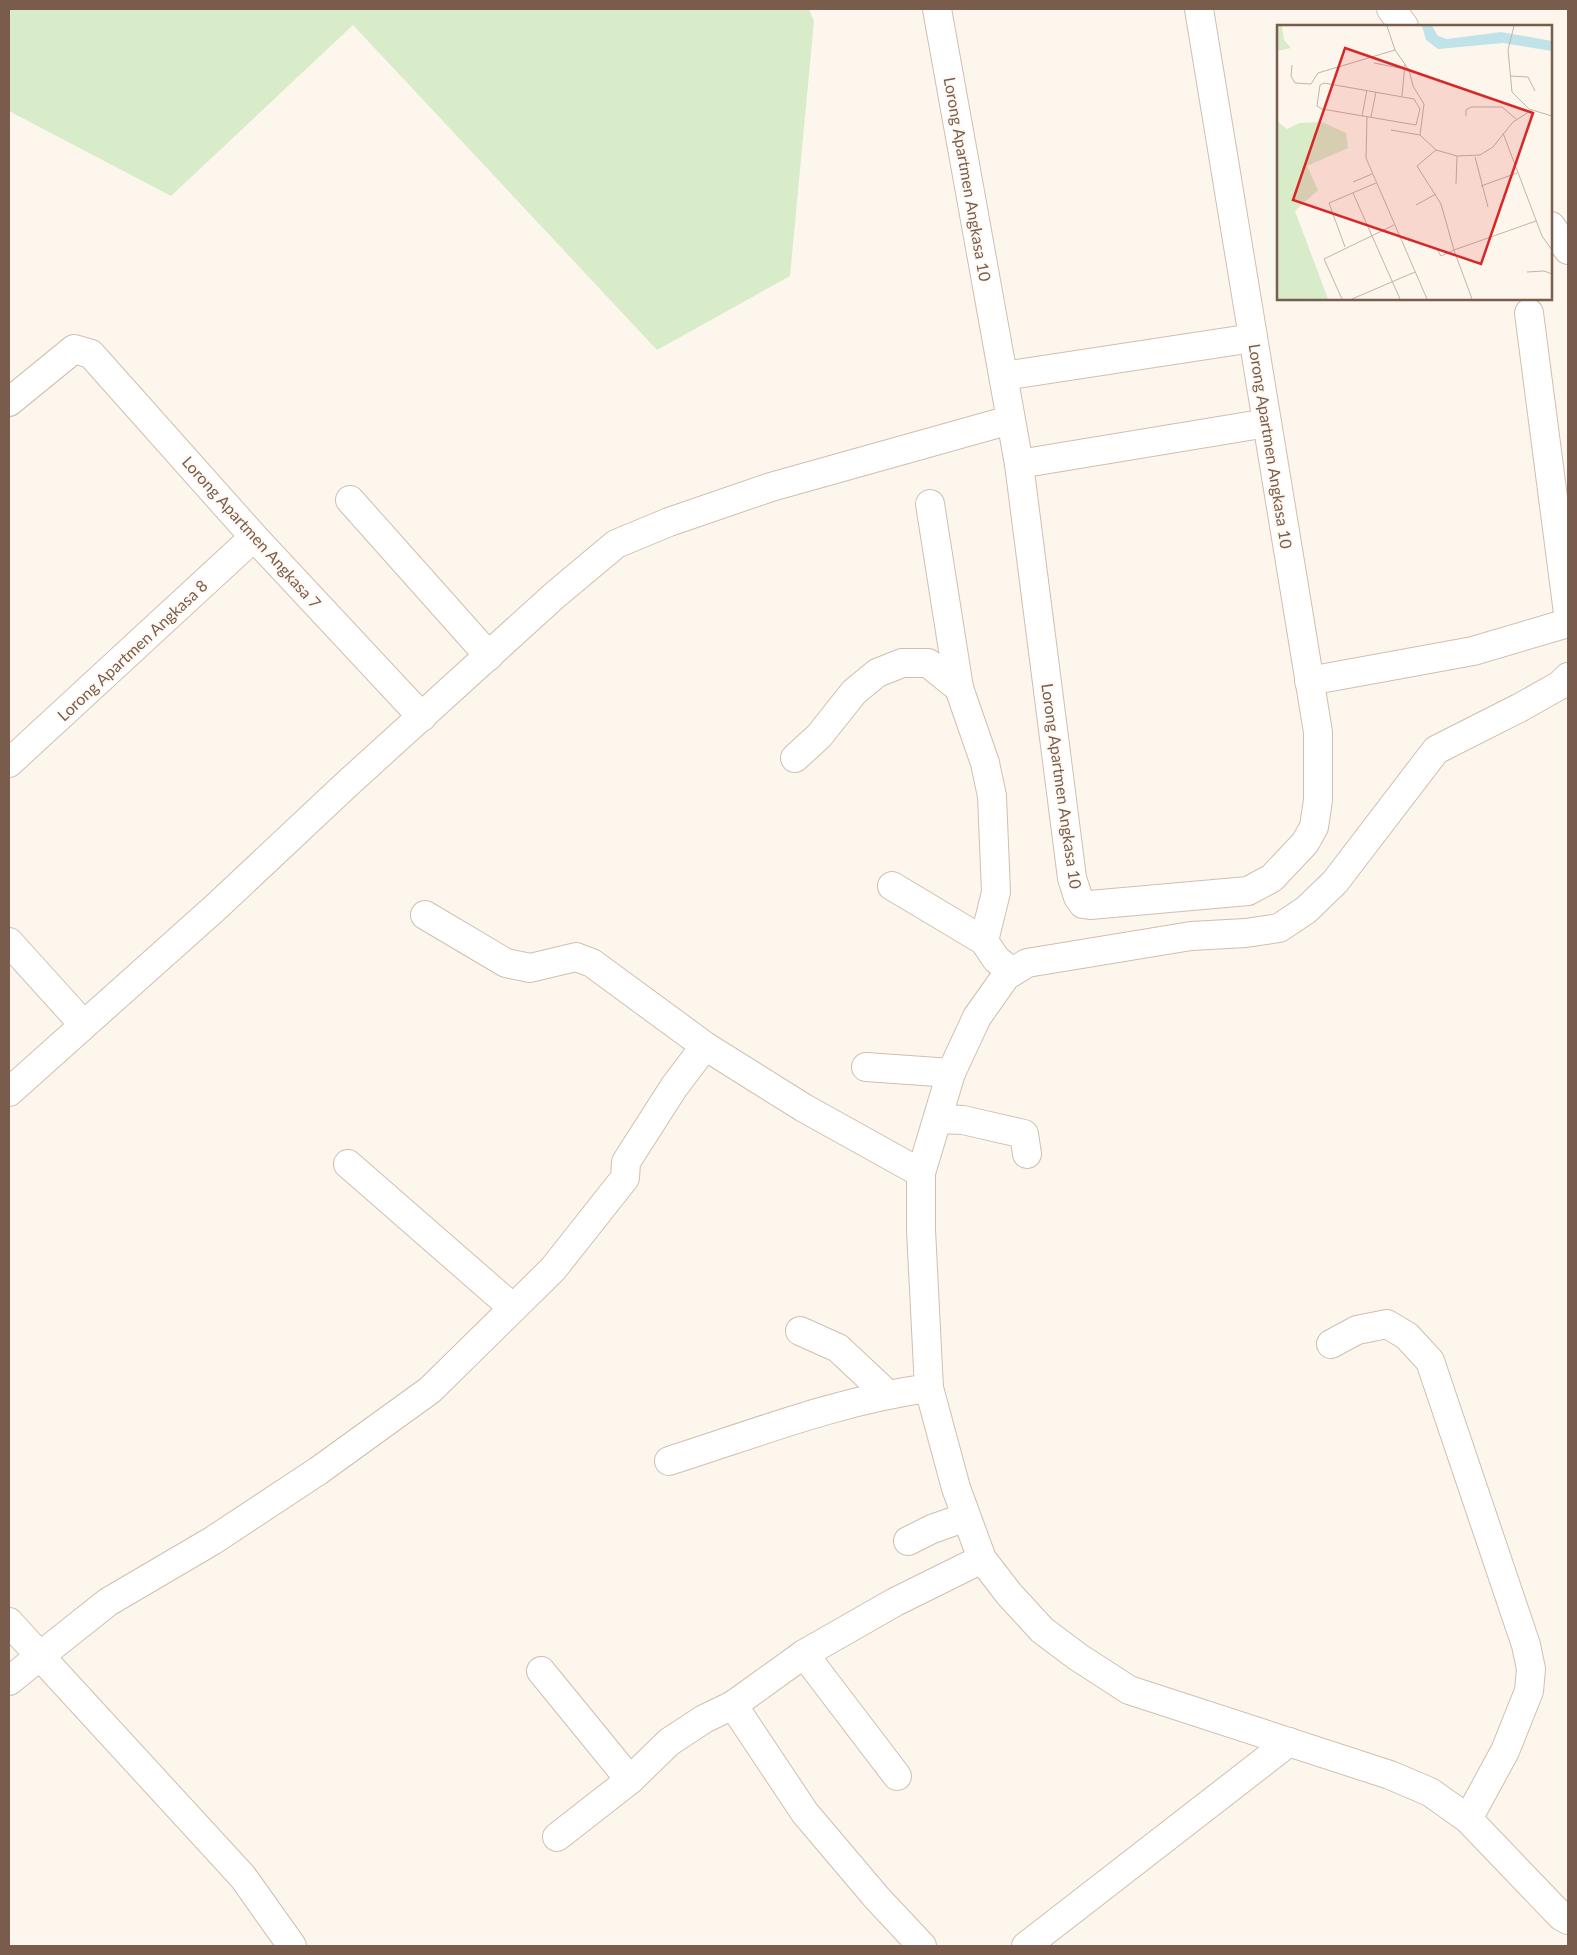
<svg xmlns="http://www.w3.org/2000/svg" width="1577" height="1955" font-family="Lato,sans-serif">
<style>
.green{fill:#d8ecc9}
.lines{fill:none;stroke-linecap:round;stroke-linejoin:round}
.minor-casing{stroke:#d1beb0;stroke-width:30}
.minor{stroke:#fff;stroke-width:28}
.labels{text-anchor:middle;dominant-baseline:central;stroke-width:4;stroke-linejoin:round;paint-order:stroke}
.street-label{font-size:16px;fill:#7a5c4d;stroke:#fffaf3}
.inset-road{fill:none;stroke:#c5b3a7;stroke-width:1}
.view{fill:#d62828;fill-opacity:0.15;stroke:#d62828;stroke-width:2.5}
.inset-edge{fill:none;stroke:#7a5c4d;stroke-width:2.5}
</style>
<rect width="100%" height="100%" fill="#fdf6ec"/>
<path class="green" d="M9,9H809L814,21L790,276L657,350L353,25L171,196L9,111Z"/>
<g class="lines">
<g class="minor-casing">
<g id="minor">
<path d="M937,9L1019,464L1072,878L1078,897L1083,904L1090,905L1248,891L1272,878L1305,843L1314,827L1318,800V732L1199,9"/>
<path d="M1391,9L1404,26"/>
<path d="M1551,226L1568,250"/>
<path d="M1529,313L1568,613"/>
<path d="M1004,376L1253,338"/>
<path d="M9,402L74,349L91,354L254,537L422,717"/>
<path d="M1019,464L1267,423"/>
<path d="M350,500L489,656"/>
<path d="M930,504L959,688L985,763L992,796L996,892L984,941L996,959L1012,972"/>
<path d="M1568,677L1560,685L1521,707L1436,750L1335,882L1306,910L1279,928L1246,933L1191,936L1027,963L1006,976L977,1017L951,1073L921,1173V1230L929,1388L956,1488L982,1559L1009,1594L1042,1630L1078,1657L1129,1690L1390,1775L1430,1792L1468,1819L1561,1916L1568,1920"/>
<path d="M1309,681L1473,651L1568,623"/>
<path d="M795,758L819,736L854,692L877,673L902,663H928L959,688"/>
<path d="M9,763L254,537"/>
<path d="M892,886L984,941"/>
<path d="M425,915L506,963L530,968L576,957L592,963L705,1046L804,1108L921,1173"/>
<path d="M9,942L83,1024"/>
<path d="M866,1067L951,1073"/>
<path d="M9,1092L216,907L347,784L555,595L616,544L669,522L771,487L1010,420"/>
<path d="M938,1119L963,1120L1024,1134L1027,1154"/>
<path d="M348,1164L513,1308"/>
<path d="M800,1331L838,1348L886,1393"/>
<path d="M1331,1344L1357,1330L1387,1324L1407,1336L1430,1361L1526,1645L1531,1669L1529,1691L1505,1751L1468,1819"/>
<path d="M669,1461C754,1434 840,1400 929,1388"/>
<path d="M908,1541L932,1529L966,1517"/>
<path d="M9,1622L40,1656L108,1602L212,1541L318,1471L430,1390L553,1269L625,1178L626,1162L674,1087L705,1046"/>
<path d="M804,1654L897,1776"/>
<path d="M541,1671L630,1780"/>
<path d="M9,1681L40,1656L243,1877L292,1946"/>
<path d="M733,1705L805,1813L877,1898L922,1946"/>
<path d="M557,1837L630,1780L669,1742L704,1719L733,1705L804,1654L895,1602L982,1559"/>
<path d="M1026,1946L1289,1742"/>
</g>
</g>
<use href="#minor" class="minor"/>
</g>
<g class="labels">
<g class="street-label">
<text transform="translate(968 179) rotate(80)">Lorong Apartmen Angkasa 10</text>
<text transform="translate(1271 446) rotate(81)">Lorong Apartmen Angkasa 10</text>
<text transform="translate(252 532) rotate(48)">Lorong Apartmen Angkasa 7</text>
<text transform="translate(132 650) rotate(-43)">Lorong Apartmen Angkasa 8</text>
<text transform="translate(1062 786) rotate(82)">Lorong Apartmen Angkasa 10</text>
</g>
</g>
<g transform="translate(1277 25)">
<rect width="275" height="275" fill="#fdf6ec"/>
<path d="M0,1H5L7,15L14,23L0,26ZM0,96L10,104L22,98L45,97L69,108L71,123L30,141L41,165L18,186L51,274H0Z" fill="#d8ecc9"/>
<path d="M145,1H155L161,11L170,14L224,7L275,16V26L226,18L161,24L149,15Z" fill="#bfe3e8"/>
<path class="inset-road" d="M110,1L118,25L132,45L136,61L147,79L143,110L159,125L180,131L203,130L216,122L236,97L255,85M237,1L231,25L235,67L252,84L275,91M97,38L128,44M15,40L14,51L18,58L34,59L41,48L118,25M233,51L251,52L258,66M47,58L137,74L143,84L139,100L45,84L40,81L43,60ZM125,71L128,39M85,91L90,65M189,91V85L194,82H225L239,94M90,92L89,133L150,274M94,92L99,67M114,105L143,110M226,108L265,211L275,225M159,125L140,141L164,179L177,225L164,231L160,224M198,132L211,182M76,157L95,149M179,159L180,131M204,161L240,148M76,168L123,274M139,180L159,169M68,222L52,178L99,158M250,247L267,246L275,249M65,274L47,234L117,200M75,274L138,247M195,274L177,225L259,196"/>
<path class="view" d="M68,23L256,88L204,239L16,175Z"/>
<rect width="275" height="275" class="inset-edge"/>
</g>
<rect width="1577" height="1955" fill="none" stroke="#7a5c4d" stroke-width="20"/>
</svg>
